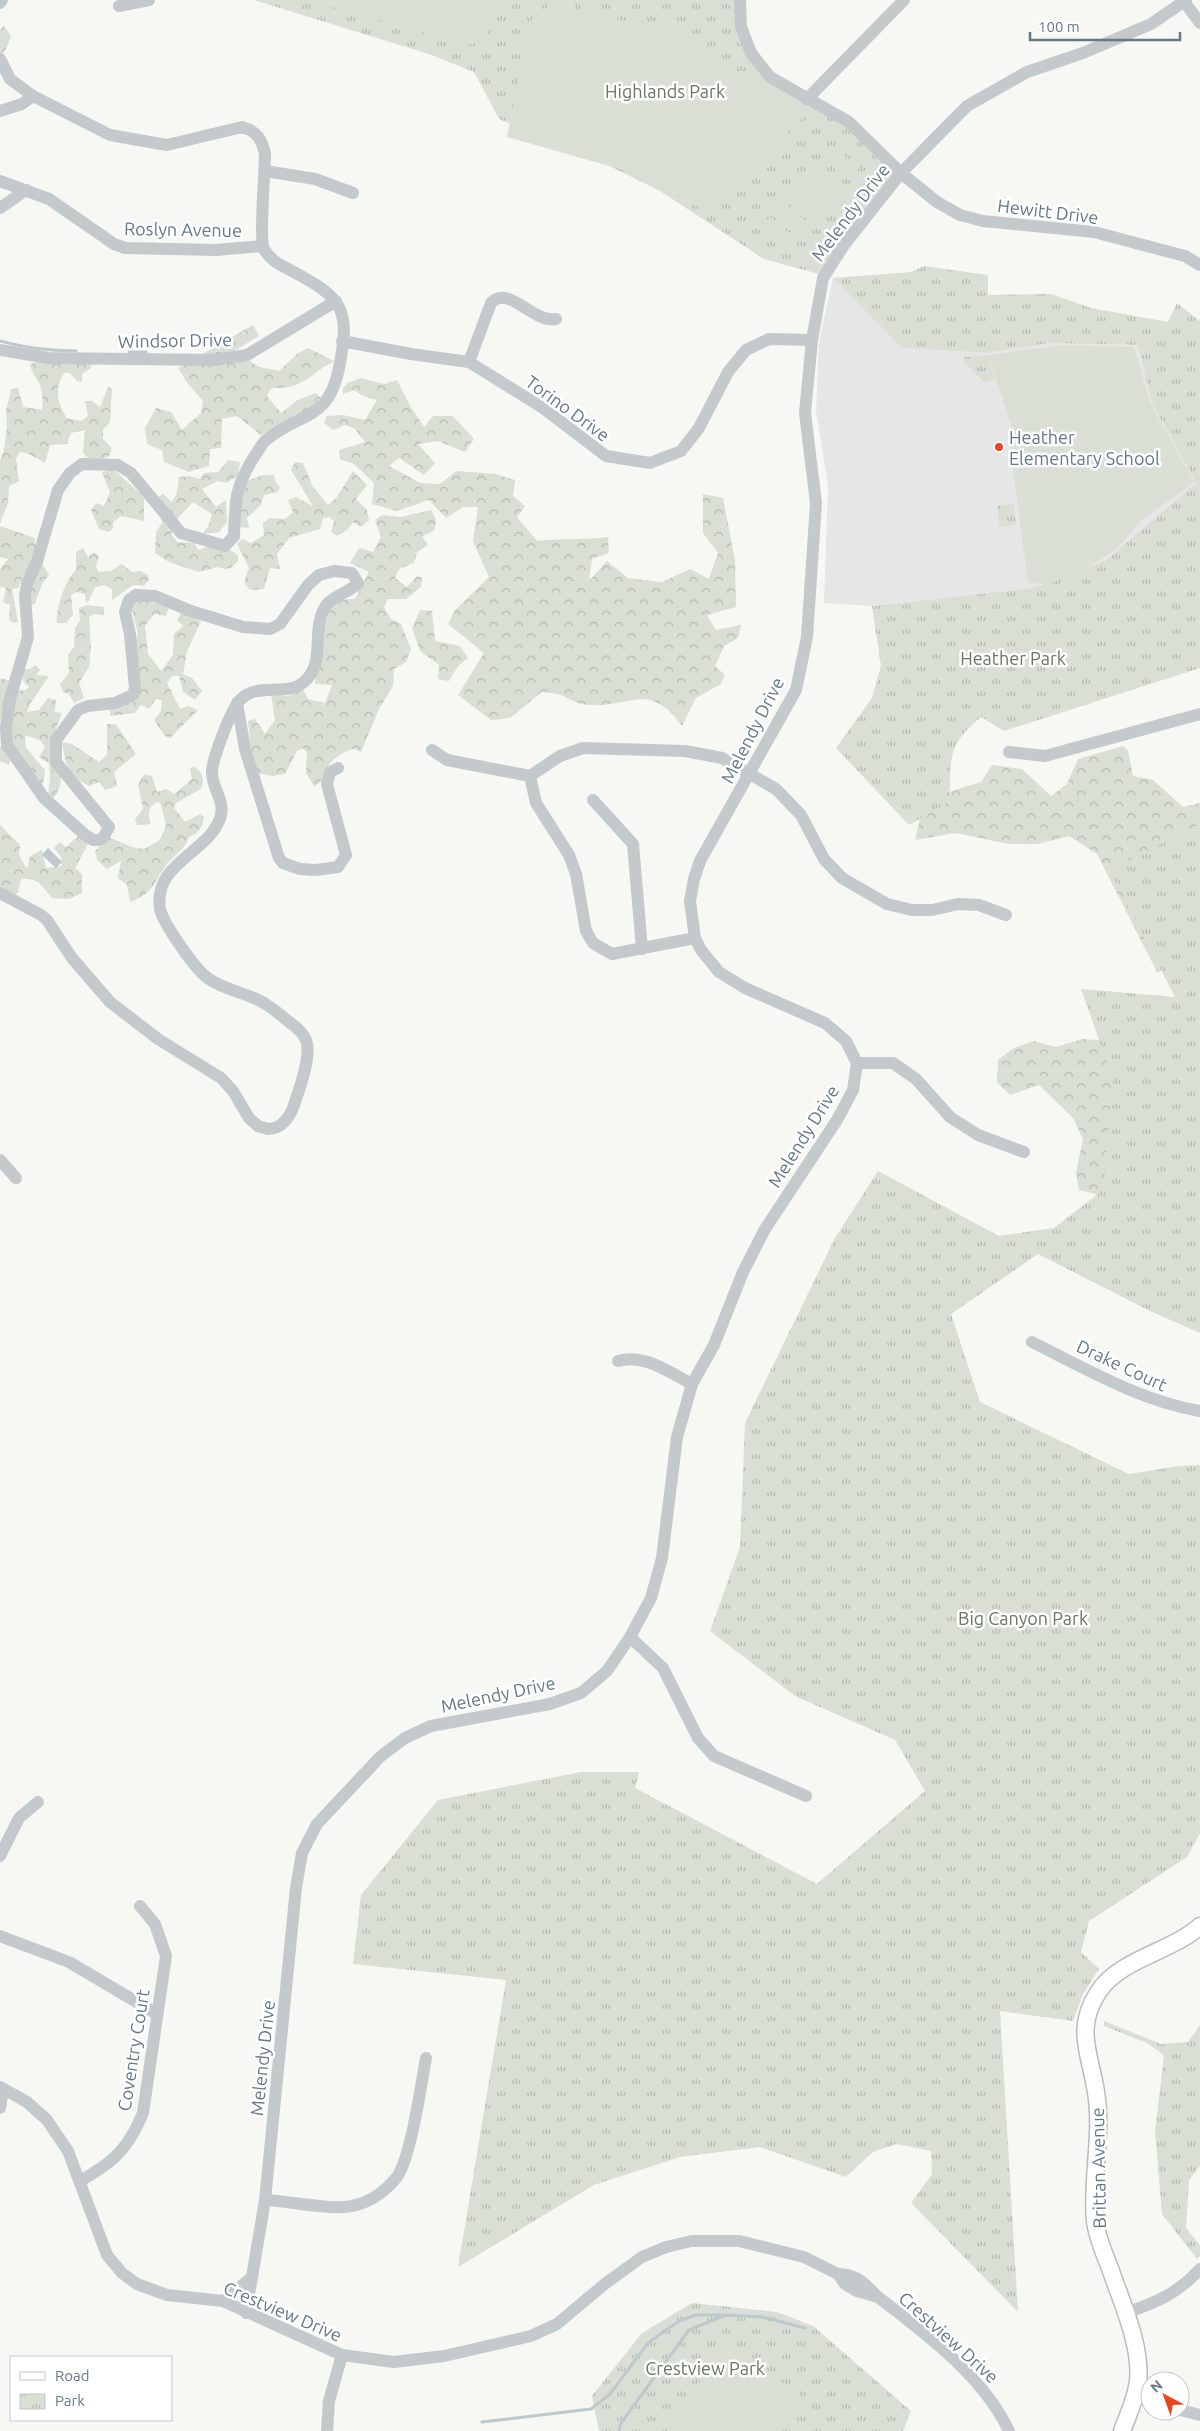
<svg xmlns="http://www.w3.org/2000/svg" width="1200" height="2431" font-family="Ubuntu,sans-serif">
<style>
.built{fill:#e5e6e5}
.forest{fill:url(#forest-crowns)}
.park{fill:url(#park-tufts)}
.pitch{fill:#d9dfd4}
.water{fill:#bdc9cd}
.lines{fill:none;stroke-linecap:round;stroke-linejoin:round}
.stream{stroke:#bdc9cd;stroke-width:3}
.major-casing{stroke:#b7bcbf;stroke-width:19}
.minor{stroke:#c4c9cb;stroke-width:12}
.major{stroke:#fff;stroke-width:16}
.poi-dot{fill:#eb441f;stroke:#fff;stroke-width:2}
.labels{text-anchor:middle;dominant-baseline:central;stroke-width:5;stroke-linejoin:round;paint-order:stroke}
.park-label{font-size:18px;fill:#667860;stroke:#fff}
.street-label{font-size:18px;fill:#647986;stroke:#fff}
.poi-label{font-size:18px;fill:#647986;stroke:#fff;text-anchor:start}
</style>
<defs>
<pattern id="forest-crowns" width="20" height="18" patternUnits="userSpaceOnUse" patternTransform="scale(1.25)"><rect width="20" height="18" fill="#d9dfd4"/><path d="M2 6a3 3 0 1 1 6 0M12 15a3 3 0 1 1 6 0" fill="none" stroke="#b4bab2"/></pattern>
<pattern id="park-tufts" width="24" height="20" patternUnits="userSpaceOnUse" patternTransform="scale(1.25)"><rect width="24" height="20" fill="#d9dfd4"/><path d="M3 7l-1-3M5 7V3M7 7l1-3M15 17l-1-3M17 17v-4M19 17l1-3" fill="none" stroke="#b4bab2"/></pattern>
</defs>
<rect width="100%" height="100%" fill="#f7f7f4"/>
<path class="built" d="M833,278L902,348L986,353L1050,343L1138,345L1152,404L1196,483L1106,560L1033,588L872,606L824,603L828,486L816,411L819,342Z"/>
<g class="forest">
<path d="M4,26L11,36L7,47L0,57V29Z"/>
<path d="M253,325L259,336L234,351L259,367L279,371L297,354L308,348L334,361C306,376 305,389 271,388L267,396L281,413L298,400L316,393L322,399L304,412L261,435L237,416L222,419L221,448L210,449L209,466L189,472L164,462L162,450L147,444L145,428L156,408L171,412L182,430L201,413L203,401L188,384L178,368Z"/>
<path d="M37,361L90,363L91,368L82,374V382L77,381L70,373H64C54,389 57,403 67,418L82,421L88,416L85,401H92L100,407L108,387L112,389L110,422L103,430V439L112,448L109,456L101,459L88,458L83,452L85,430L71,433L67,444L50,445L45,463L29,454L20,452L16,459L19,481L9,486L8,503L0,524V461L4,450L7,425L6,411L11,389L18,388L23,407L42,410C43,402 43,390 39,383C35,376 32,373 30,365Z"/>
<path d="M361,378L384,384L397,380L410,406L424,427L433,416H453L474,439L465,452L438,441L418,444L435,463L424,475L399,458L389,466L420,483L440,484L456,471L496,474L515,480L513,496L525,506L517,517L537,541C561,538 584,540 608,537L609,553L592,559L589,581L607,561L628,578L662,582L690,569L709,579L718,553L703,533V494L723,498L735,560L736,607L707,615L716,630L741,625L738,638L724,646L715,666L725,675L721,684L696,698L682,726C647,677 627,712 582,704C575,703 569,698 561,695C556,693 549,693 542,692L510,718L491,720L458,695L484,653L448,624L455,610L489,577L473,541L478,507H463L446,518L429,500L397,511L372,504L374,483L354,464L340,459L339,450L365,442L355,429L345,425L334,430L324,423L327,416L343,415L365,420L377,400L361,395L354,390L343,394V388L348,383Z"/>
<path d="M228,460L240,462L238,476L226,483L218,481L202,489L216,507L226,500L227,522L219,532L202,534L209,525L212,514L193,502L177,519L171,534L177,542L194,543L198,550C210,544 229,546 238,556V561L231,568L225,569L217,567L199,572L169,562L155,553L156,532L162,523L155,499L163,494L172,502L177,493L179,477L189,476L200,479L204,473L218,472Z"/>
<path d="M295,462L303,463L313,487L328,505L337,497L353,471L367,485L356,499L367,510L369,520L361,527L353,522L348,529L337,536L331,532L334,521L329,517L323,518L320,529L289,538L277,554L280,569L270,568L264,589L250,590L244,582L249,568L237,544L242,539L251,543L264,535L263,523L270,518L285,519L293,512L288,500L296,497L313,506L291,470Z"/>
<path d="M113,469L144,497V521L121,516L113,522V528L109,532L99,529L91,510L96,503L104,506L110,493L102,472Z"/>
<path d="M263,475H274L276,483L280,487L278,492L264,495L261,505L247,518L249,528L238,527L244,482Z"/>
<path d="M431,510L436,520L434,531L422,536L428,545L417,552L414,563L399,569L395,578L407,587L417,576L422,578L421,587L406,599H388L384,607L391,619L401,624L411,649L406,662L394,669L393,686L379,709L361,752L353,749C334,756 327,763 321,782L314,786L306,773L307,752L303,748L297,751L285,774L272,776L258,773L251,749L248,721L255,719L265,734L275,720L271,694L288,696L303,689L308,699L325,703L332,685L315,684C318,666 322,616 334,605C340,599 347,599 355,599L369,572L350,563L359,548L373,552L381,537L375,520L382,515L401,517Z"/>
<path d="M0,526L35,538V545L44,554L43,565L49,575L42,584L35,604L31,605L26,571L18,588L12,589L18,622L13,623L9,620L10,605L3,602L6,588L0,587V569L8,559L0,557Z"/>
<path d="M83,548L88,557L94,552L99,557L96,566L98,572L111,571L122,564L132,572L140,571L148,575L149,579L144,586L133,585L112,600V589L104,585L95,587L89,601L86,603L85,594L77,592L71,595L73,615L66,623H57C55,610 66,578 76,570V552Z"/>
<path d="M141,599L169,607L166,616L154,614L145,626L148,654L161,671L173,655L174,634L183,626L177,620L181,613L198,618L201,622L187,651L183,674L192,678L202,691L195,700L183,692L179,676H172L167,683L180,709L188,706L198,710L170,738L165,736L154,720L161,711L162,700L156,699L149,709L141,705L135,713L110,716V710L137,700L139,672L136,663L138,655L135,642L138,634L132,610L135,602Z"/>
<path d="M87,605L105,607L103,615L94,614L89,617L91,647L89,667L79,683L84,698L74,703L69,694L63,692L60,684L69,673L68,655L74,647L75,628L80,621L79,608Z"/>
<path d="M420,610L432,611L435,641L460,646L468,658L458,666L449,681L438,679L439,665L420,651L412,628Z"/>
<path d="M36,665L40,670L36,675L49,676L30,704L27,712L39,710L48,698L56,700L55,712L62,713C60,720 55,728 55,735C56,758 70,780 52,800L48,796L50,777L49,763L39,757L45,747L40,740L25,735L26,748C33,754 37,764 45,769L43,785L40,787L10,760L9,765L0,761V747L9,743L16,691L25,690L29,687L23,681V669H29Z"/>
<path d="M0,678L10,681L0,723Z"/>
<path d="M107,724H116L136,754L114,772L117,786L105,790L99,782L89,786C67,775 66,765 62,742L72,744L99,762L107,755Z"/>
<path d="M1123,746L1128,751L1133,776L1153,780L1183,807L1200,803V954L1191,960L1157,972L1097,854L1069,836L1038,844H1008L956,833L915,840L922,810L939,795L981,782L992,765L1022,769L1051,796L1067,784L1078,759Z"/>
<path d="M194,766C203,773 205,778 201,789L176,803L174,808L185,822L200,814L204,818C202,828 199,833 189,837C186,848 175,855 167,864C154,881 154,894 130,902L127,885L118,878L121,861L107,869L97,860L95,851L109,837L132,847L144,849L160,840L166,826L161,804L157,802C147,808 148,813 151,824L137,825L135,819L143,809L138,785L144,774L152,776L157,792L166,789L174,794L192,779L190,769Z"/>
<path d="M0,825L20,845L19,855L27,869L30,856L42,850L46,868L62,866L61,857L54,848L60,842L66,847L79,835L88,844L75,868L82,874V893L69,899L52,898C42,886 38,877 21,879L18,892L14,895L0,886Z"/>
<path d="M1083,1039L1121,1042L1123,1201L1079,1190L1076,1173L1083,1139L1073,1118L1039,1085L1010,1095L997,1082L998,1060L1012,1049L1034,1041L1055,1047Z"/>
</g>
<g class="park">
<path d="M254,0H736L750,57L819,104L904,172L819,274L764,259L660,191L583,153L499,119L474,72L432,55Z"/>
<path d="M924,266L988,275V295L1051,294L1091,308L1168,322L1177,303L1200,321V668L1004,731L981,717C945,747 952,758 949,802L909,825L836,748L872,698L881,666L872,606L1033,588L1106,560L1196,483L1152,404L1138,345L1050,343L986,353L902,348L833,278L911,272Z"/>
<path d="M988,355L995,379L984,382L963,362L964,357Z"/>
<path d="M1014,503L1016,525L1000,527L997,506Z"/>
<path d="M1200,824V1333L1150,1311L1038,1254L951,1314L980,1402L1129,1474L1179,1466L1200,1465V1833L1187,1857L1089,1921L1081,1952L1099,1969L1083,1994L1073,2021L1000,2011L1018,2312L911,2203L932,2174L931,2151L896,2144L873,2152L846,2177L760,2147L680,2157L594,2185L458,2267L506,1980L353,1964L361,1895L438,1800L581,1772H639L635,1788L817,1884L925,1791L895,1740L795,1696L710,1631L740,1547L745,1423L835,1238L878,1171L999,1236L1054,1228L1103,1190L1113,1079L1081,989L1175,997L1110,870Z"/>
<path d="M1104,2021L1161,2044L1188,2042L1200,2025V2166L1189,2180L1186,2228L1200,2245V2256L1197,2259L1162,2214L1155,2131L1164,2055L1147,2043L1104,2026Z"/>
<path d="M692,2303L777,2312L813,2326L911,2411L903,2431H599L592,2396L642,2333Z"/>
</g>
<g class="pitch">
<path d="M308,0H493L485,41L468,45Z"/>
<path d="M550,0H574L576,11L698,36L723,70L752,72L803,117L710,213L644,176L507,137L529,22L548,7Z"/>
<path d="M832,145L859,168L848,180L821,157Z"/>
<path d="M814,165L841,189L831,201L803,178Z"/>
<path d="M801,181L828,204L818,217L790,193Z"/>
<path d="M783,201L810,225L800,237L772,214Z"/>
<path d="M770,217L798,240L787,253L759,229Z"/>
<path d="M1062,345L1134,347L1150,402L1194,482L1144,518L1114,551L1076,574L1049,584L1028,583L1010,444L1015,437L988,355Z"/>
<path d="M724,2344L801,2394L778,2431H668Z"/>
</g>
<path class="water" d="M48,848L62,862L56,868L42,855Z"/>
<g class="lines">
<g class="stream">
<path d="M0,341C25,348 50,351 76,351"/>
<path d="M129,352H146"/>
<path d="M482,2422L591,2409L610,2394L648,2343L663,2332L681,2320L696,2315H726"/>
<path d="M619,2431L621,2423L689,2330L726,2315L762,2317L805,2328"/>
</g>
<g class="major-casing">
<path id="major" d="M1122,2431C1128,2415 1136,2399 1138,2381C1142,2347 1122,2303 1111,2271C1105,2255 1097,2238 1095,2221C1091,2178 1103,2135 1096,2092C1090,2053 1074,2028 1099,1991C1120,1959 1171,1952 1200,1926"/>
</g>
<g class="minor">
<path d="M740,0L741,27L751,53L770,77L849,122L901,173L937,202L960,215L983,221L1094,232L1185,256L1200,265"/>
<path d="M1183,0L1200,23"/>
<path d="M0,3L2,0"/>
<path d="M119,6L149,0"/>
<path d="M0,59L10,79L33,96L110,135L167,145L242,127C257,131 262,140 265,154C265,171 259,240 264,249C270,260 279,264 290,270C343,298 351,308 339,368C328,423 299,411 265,441C261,445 258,452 254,457C235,487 235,501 234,536L225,546L181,533L131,473L118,465L82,464L70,473L58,490L37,561L27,584L25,596L28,637L10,699L6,728L7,745L44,798L84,834L93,840H98L103,838L109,827L56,762V740L78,710L88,706L115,703L133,695L135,688L130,634L125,612L129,600L136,595L155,596L191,611L243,627L270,629L280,624L308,585L319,575L334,571L352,573L358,583C349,593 333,595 325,607C311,630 326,662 305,681C286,699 253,679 237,704C229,716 213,757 212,771C211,791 230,802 217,825C202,854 153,866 160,909C163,923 196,971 209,979C225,990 247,993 264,1003C272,1008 281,1015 288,1021C295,1026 303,1032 306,1040C312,1055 300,1087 295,1102C291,1115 283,1129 268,1129L258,1126L249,1118L233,1091L221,1078L158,1039L110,1002L72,958L47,920L41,915L0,893"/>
<path d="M807,99L904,0"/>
<path d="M0,111L22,104L33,96"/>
<path d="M265,171L315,179L353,193"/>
<path d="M0,181L49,199L114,244L125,248L216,250L263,246"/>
<path d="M0,208L26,190"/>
<path d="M342,341L411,354L469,362L543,408L606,456L650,463L681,451L699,428L728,372L746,350L769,339L812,340"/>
<path d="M0,350L49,358L214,360L247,355L336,301"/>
<path d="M469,362L491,303C509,284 532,323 556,319"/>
<path d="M237,703L245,749L279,858L283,863L300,869L316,870L338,867L346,855L327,784L330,772L338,768"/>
<path d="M432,750L447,760L530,776"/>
<path d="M1009,752L1045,756L1200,714"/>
<path d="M593,800L633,844L642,949"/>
<path d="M695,938L612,954L593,943L586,931L576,874L569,855L536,803L530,776L560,756L583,748L685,751L722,758L776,789L801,815L824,859L842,878L887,904L912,910H932L958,904L979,905L1006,915"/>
<path d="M857,1063H893L916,1079L950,1117L978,1135L1024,1152"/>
<path d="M0,1160L16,1178"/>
<path d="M1032,1342C1086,1369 1141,1401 1200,1411"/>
<path d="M618,1361C644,1353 670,1373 692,1384"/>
<path d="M630,1637L663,1668L698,1738L714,1756L806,1796"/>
<path d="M0,1856L19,1818L38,1802"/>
<path d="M0,1936L69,1962L157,2014"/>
<path d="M0,2087L27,2102L47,2120L68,2151L107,2255L122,2273L137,2284L167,2295L223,2301L342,2355L394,2362L444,2356L531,2336L557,2324L606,2283L642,2257L666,2247L692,2241H739L804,2257L838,2274L845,2284L857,2291L878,2297"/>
<path d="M0,2108L3,2089"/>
<path d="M80,2181C114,2162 128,2149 143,2113L166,1956L155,1924L140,1906"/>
<path d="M265,2200C289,2201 323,2209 345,2207C366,2205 384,2193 397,2177C411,2157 421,2085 426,2058"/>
<path d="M838,2274C857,2274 865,2284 878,2297C926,2334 983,2376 1009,2431"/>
<path d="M223,2301L252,2277"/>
<path d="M246,2313L265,2200L296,1888L302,1853L317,1824L381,1756L405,1738L431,1726L550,1704L581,1693L607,1671L630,1637L651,1598L662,1558L677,1437L692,1384L714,1345L743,1272L765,1229L837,1120L853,1090L857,1063L846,1041L825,1023L745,988L719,972L701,950L695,938L690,901L694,879L700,861L796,690L807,637L816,503L805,413L812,340L823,278L844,245L901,173L967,106L1027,72L1083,53L1151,24L1186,0"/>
<path d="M1126,2313C1157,2302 1177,2294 1200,2269"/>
<path d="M1135,2397L1150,2401"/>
<path d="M1180,2410L1200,2415"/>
<path d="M327,2431L329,2401L342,2355"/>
</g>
<use href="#major" class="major"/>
</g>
<circle class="poi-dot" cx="999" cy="447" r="5"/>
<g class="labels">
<g class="park-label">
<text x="665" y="91">Highlands Park</text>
<text x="1013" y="658">Heather Park</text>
<text x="1023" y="1618">Big Canyon Park</text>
<text x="705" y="2368">Crestview Park</text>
</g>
<g class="street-label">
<text transform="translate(1048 211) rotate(7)">Hewitt Drive</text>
<text transform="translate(850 212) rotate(-53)">Melendy Drive</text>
<text transform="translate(183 229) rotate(1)">Roslyn Avenue</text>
<text transform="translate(175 340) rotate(-1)">Windsor Drive</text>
<text transform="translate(568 408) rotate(36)">Torino Drive</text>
<text transform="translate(752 730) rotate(-63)">Melendy Drive</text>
<text transform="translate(803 1136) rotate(-58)">Melendy Drive</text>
<text transform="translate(1122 1365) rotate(25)">Drake Court</text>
<text transform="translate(498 1694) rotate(-12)">Melendy Drive</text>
<text transform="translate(133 2050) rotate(-81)">Coventry Court</text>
<text transform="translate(262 2058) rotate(-84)">Melendy Drive</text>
<text transform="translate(1098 2168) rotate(-91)">Brittan Avenue</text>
<text transform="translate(283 2311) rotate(23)">Crestview Drive</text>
<text transform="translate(949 2337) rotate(42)">Crestview Drive</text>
</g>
<g class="poi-label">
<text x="1009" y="437">Heather<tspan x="1009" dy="21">Elementary School</tspan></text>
</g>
</g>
<rect x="10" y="2356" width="162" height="65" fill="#ffffff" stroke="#c1c9cf"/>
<rect x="20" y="2372" width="25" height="8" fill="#ffffff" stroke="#c1c9cf"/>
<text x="55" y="2381" font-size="15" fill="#647986">Road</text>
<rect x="20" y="2394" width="25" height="15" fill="url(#park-tufts)" stroke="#c1c9cf"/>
<text x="55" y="2406" font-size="15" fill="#647986">Park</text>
<g transform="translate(1165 2396) rotate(319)"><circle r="24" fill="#ffffff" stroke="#c1c9cf"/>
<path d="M0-4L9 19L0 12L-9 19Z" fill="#eb441f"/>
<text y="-8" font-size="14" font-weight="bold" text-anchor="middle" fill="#647986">N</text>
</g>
<path d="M1030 32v8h150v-8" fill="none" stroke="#647986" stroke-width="2.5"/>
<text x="1038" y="32" font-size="15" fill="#647986" stroke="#ffffff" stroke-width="4" paint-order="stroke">100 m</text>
</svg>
